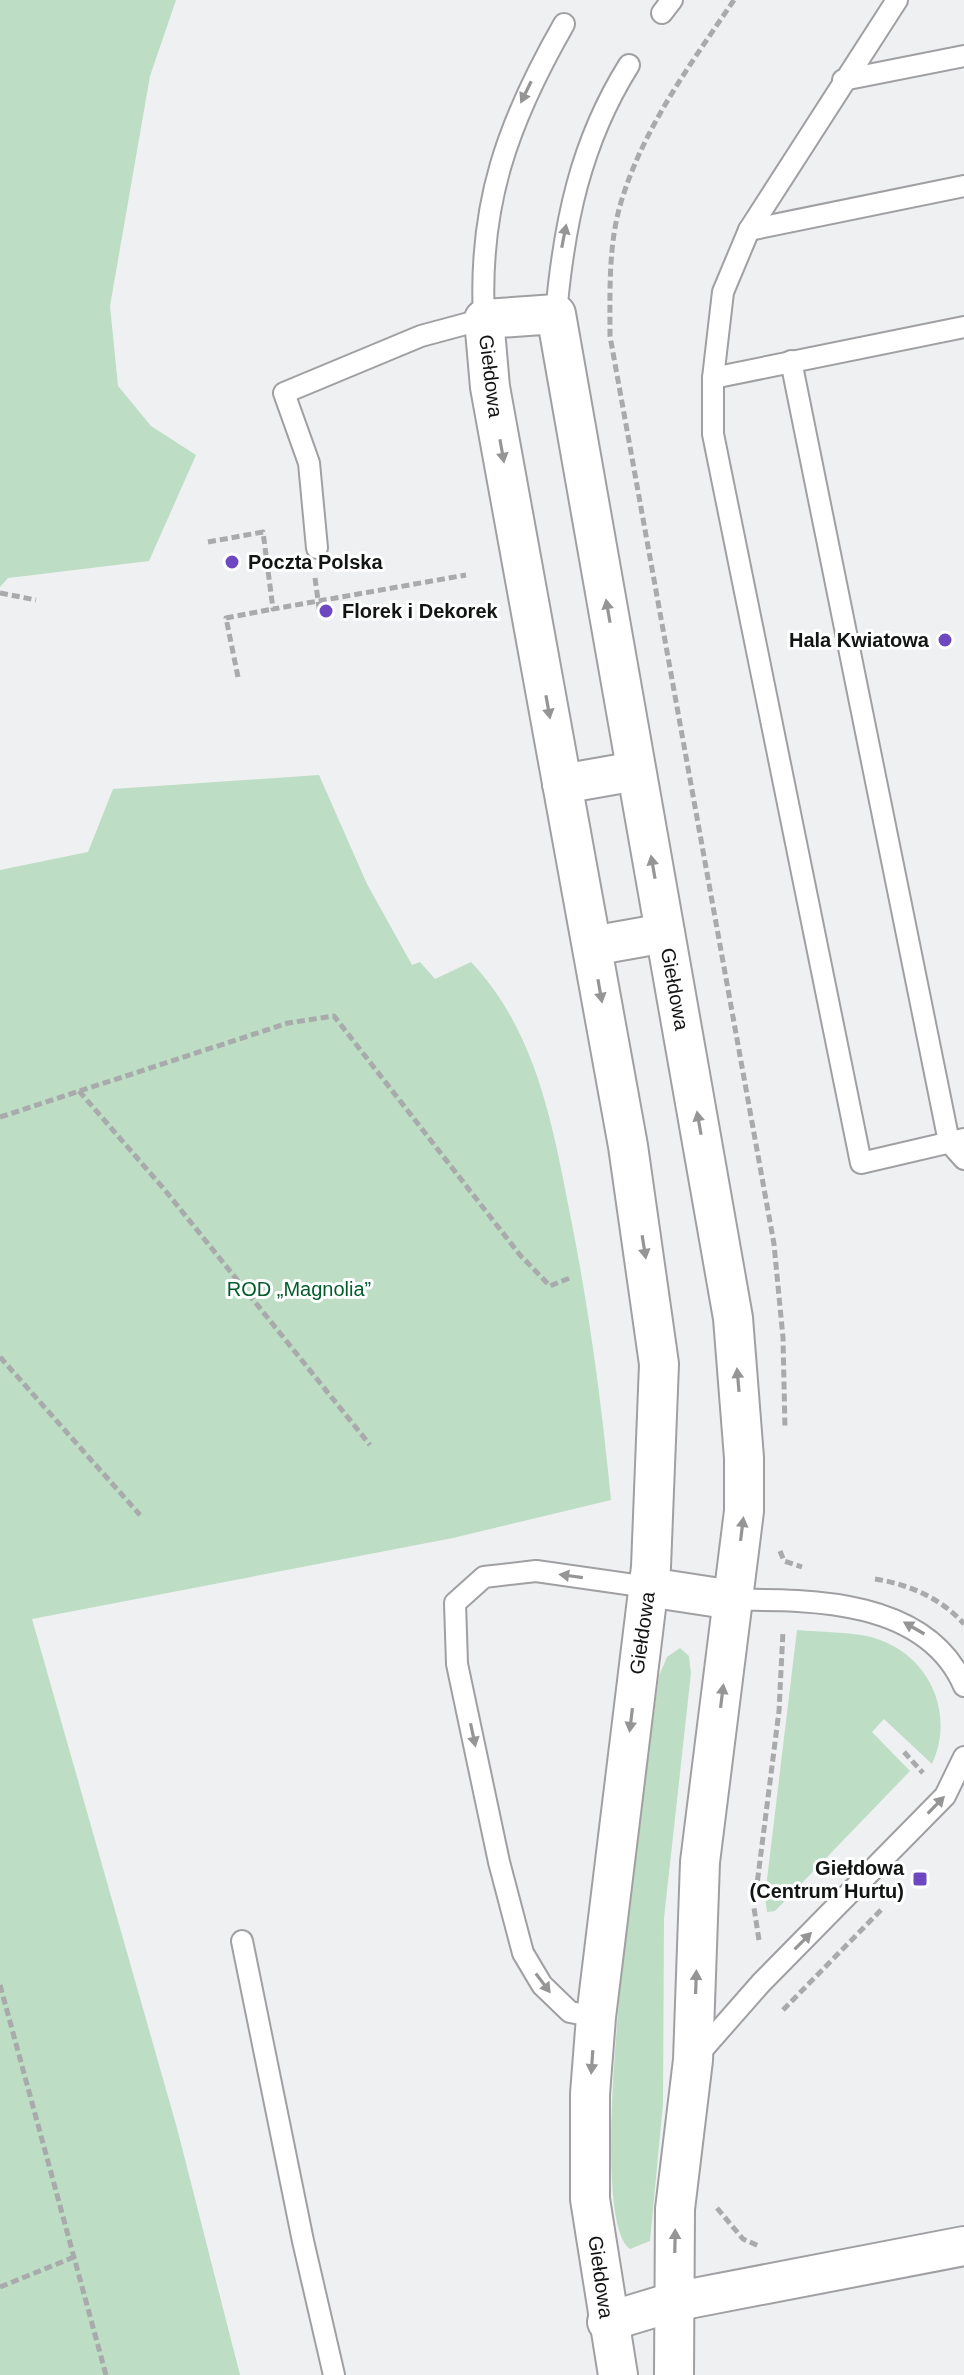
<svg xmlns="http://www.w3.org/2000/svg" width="964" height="2375" font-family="Arial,sans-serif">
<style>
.green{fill:#bdddc4}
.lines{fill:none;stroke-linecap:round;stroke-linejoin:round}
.service-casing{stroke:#a0a0a3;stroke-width:24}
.minor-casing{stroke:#a0a0a3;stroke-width:42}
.path{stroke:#a9aaab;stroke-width:5;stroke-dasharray:8 4;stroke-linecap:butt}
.service{stroke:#fff;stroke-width:20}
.minor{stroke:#fff;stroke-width:38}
.oneway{fill:#959595}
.poi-dot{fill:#6d48c0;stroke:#fff;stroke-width:3}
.labels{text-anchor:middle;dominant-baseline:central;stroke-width:6;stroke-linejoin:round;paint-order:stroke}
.street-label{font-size:20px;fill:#131414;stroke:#fff}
.poi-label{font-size:20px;font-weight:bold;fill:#131414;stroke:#fff;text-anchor:start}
.park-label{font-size:20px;fill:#045c2c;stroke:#fff}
</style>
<rect width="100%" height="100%" fill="#eff0f2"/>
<g class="green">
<path d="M0,0H176L150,76L110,306L118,386L151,426L196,455L149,561L8,578L0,587Z"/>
<path d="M319,775L367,884L412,965L420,962L435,979L471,962C538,1032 554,1132 572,1224C590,1316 602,1407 611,1500L453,1538L32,1619L177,2128L240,2375H0V870L88,852L113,789Z"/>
<path d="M797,1630C821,1632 848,1632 871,1637C928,1652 956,1712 932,1764L884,1719L872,1732L910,1771L775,1911L767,1912L765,1896Z"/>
<path d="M680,1648L689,1656L691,1673L664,1918L663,2104L650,2241L630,2249C578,2212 649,1755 659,1676L667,1657Z"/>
</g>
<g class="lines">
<g class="service-casing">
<g id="service">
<path d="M897,0L749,230L723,292L713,378V434L861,1163L964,1139"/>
<path d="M662,13L672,0"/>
<path d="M843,80L964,56"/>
<path d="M749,230L964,186"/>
<path d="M556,314C564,224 580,143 629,65"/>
<path d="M791,361L949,1142L964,1159"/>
<path d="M713,378L964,327"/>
<path d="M317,548L309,463L284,393L421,336L484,319C478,204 508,122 564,24"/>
<path d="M733,1600C813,1599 927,1600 964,1686"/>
<path d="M242,1941L303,2241L334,2375"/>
<path d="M596,2017L570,2012L542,1985L523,1953L499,1862L457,1664L455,1603L484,1577L536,1571L648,1587"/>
<path d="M696,2057L761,1983L945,1796L964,1757"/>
</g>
</g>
<g class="minor-casing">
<g id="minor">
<path d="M562,784L636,771"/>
<path d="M592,946L665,933"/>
<path d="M648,1587L733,1600"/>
<path d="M607,2322L673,2302L964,2246"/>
<path d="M618,2375L590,2199V2094L596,2017L651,1567L659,1364L628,1146L490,387L484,319L556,314L733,1318L744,1458V1511L700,1862L693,2060L675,2209L674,2375"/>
</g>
</g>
<g class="path">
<path d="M734,0C692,62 646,124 623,196C608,240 610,290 610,336L774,1244L783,1338L785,1429"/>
<path d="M208,542L263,532L273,609L466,575"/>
<path d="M315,578L320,615"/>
<path d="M0,593L36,600"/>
<path d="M238,677L226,618L273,609"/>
<path d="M79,1091L164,1189L370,1445"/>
<path d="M0,1117L288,1023L334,1016L520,1255L550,1286L572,1277"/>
<path d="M0,1357L140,1515"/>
<path d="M780,1551L784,1561L802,1567"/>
<path d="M875,1579C908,1584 941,1598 964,1624"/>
<path d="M904,1752L923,1773"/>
<path d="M759,1940L754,1908L779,1711L783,1631"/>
<path d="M0,1985L106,2375"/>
<path d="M783,2010L882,1909"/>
<path d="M717,2208L743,2239L759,2246"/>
<path d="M0,2287L74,2257"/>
</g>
<use href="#service" class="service"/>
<use href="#minor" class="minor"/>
</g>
<defs><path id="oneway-solid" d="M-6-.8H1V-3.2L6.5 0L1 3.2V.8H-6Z" transform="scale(2)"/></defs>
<g class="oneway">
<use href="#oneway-solid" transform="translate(526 92) rotate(116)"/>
<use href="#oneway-solid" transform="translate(564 236) rotate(-79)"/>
<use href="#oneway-solid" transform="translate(502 451) rotate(80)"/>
<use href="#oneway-solid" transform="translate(608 611) rotate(-100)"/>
<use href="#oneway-solid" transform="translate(548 707) rotate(80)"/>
<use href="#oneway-solid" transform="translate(653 867) rotate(-100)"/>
<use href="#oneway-solid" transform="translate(600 991) rotate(80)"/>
<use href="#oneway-solid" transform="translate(699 1123) rotate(-100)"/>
<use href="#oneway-solid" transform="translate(644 1247) rotate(81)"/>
<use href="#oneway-solid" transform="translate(738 1380) rotate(-95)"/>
<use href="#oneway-solid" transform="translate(742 1529) rotate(-83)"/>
<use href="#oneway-solid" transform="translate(571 1576) rotate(-172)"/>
<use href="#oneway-solid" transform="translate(914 1628) rotate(-150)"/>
<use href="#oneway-solid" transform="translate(722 1696) rotate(-83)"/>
<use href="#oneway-solid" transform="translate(631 1720) rotate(97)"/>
<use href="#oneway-solid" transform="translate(473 1735) rotate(78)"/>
<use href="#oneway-solid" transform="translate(936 1805) rotate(-46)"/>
<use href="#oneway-solid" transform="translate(803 1941) rotate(-45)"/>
<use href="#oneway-solid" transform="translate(696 1982) rotate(-88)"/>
<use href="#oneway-solid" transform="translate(543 1983) rotate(53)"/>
<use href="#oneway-solid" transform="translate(592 2062) rotate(94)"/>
<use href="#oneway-solid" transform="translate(675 2241) rotate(-89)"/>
</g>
<g class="poi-dot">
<circle cx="232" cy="562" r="8"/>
<circle cx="326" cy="611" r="8"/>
<circle cx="945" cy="640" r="8"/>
<rect x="912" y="1871" width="16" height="16" rx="4"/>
</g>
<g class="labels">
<g class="street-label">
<text transform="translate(491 376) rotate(83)">Giełdowa</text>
<text transform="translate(675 989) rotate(80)">Giełdowa</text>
<text transform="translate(642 1633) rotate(-82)">Giełdowa</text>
<text transform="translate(601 2277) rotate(82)">Giełdowa</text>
</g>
<g class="poi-label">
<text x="248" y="562">Poczta Polska</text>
<text x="342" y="611">Florek i Dekorek</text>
<text x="929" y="640" text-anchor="end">Hala Kwiatowa</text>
<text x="904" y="1868" text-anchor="end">Giełdowa<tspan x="904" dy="23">(Centrum Hurtu)</tspan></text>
</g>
<g class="park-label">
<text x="299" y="1289">ROD „Magnolia”</text>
</g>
</g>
</svg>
